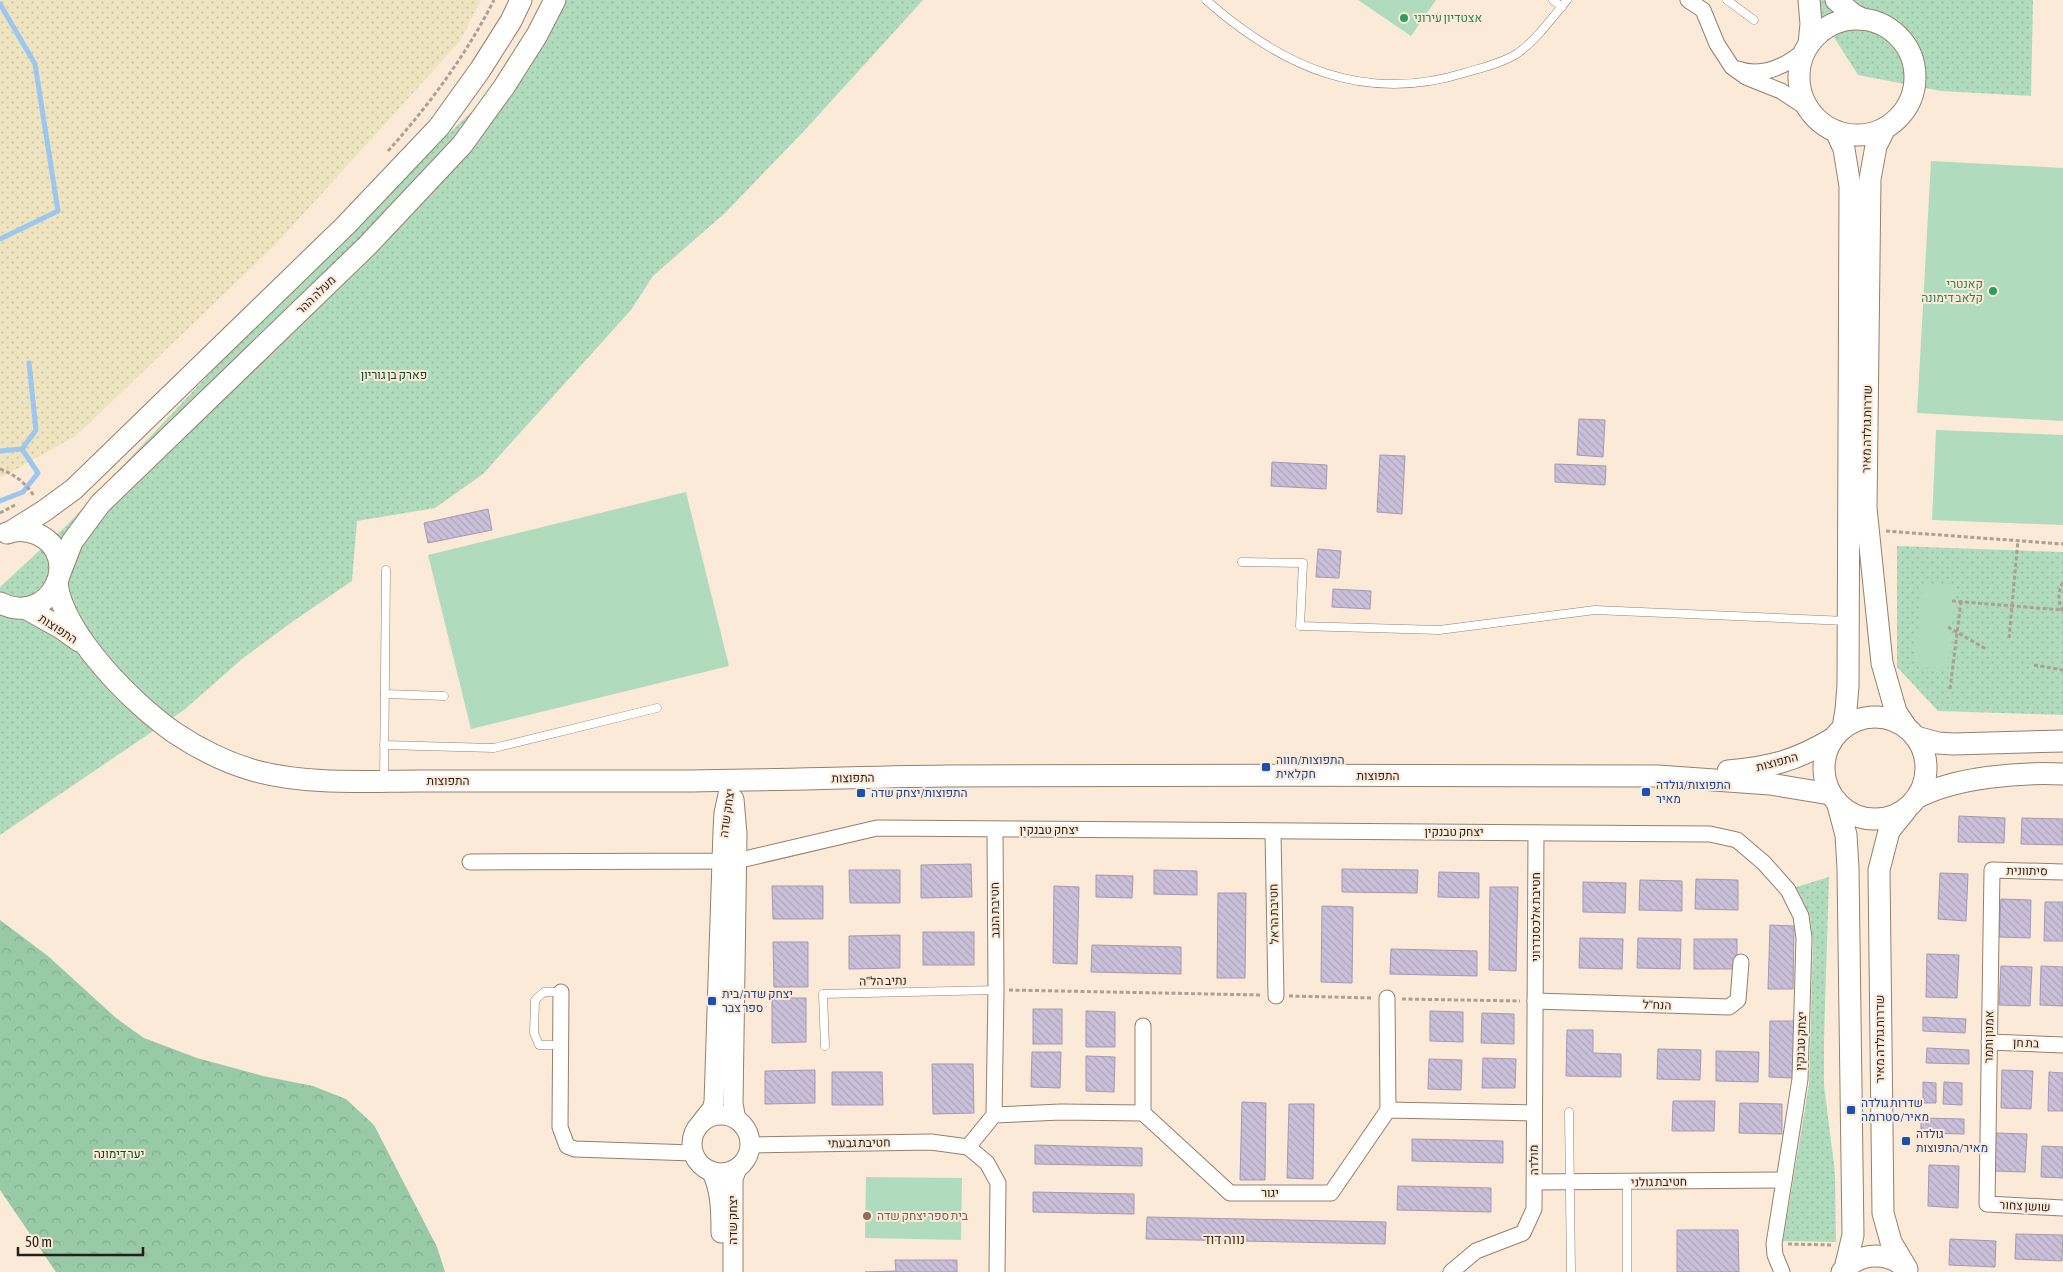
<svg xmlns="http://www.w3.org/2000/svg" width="2063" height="1272" font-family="'Asap Condensed',Heebo,sans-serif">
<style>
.green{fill:url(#green-dots)}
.forest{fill:url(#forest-crowns)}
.sand{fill:url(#sand-dots)}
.pitch{fill:#b0dcbd}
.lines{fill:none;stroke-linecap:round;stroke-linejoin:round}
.stream{stroke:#9dc7ee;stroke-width:5}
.building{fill:url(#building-back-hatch);stroke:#a499b2}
.service-casing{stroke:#94806c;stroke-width:9}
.minor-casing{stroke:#94806c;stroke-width:17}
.tertiary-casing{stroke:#94806c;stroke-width:21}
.secondary-casing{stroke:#94806c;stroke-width:23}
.path{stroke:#ad9f91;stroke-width:3;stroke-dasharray:4 2.5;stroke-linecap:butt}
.service{stroke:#fff;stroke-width:8}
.minor{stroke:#fff;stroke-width:15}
.tertiary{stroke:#fff;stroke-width:19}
.secondary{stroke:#fff;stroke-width:21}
.leisure-dot{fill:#2e9e5b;stroke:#fcead8;stroke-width:2}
.transit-dot{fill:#1a4fb4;stroke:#fcead8;stroke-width:2}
.education-dot{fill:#8d6e63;stroke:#fcead8;stroke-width:2}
.labels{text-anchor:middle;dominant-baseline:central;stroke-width:4;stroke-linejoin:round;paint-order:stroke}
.leisure-label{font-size:12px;fill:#27864d;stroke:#fcead8;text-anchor:start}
.street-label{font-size:12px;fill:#261f17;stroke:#fcead8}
.park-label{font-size:12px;fill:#0b4726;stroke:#fcead8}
.transit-label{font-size:12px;fill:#164399;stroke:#fcead8;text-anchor:start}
.education-label{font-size:12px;fill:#785e54;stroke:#fcead8;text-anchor:start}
.neighbourhood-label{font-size:14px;fill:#443321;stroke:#fcead8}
</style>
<defs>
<pattern id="green-dots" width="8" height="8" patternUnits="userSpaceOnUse" patternTransform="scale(1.25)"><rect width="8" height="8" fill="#b0dcbd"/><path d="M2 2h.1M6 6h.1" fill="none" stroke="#97bca2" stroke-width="1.8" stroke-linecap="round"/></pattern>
<pattern id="forest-crowns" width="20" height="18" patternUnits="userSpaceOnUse" patternTransform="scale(1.25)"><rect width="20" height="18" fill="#98caa7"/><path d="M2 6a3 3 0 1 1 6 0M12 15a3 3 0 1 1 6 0" fill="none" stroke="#83ad8f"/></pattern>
<pattern id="sand-dots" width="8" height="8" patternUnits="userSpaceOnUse" patternTransform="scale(1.25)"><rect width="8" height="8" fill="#eee4bf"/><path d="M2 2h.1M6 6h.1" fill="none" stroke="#ccc3a3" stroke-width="1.8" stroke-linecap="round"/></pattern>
<pattern id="building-back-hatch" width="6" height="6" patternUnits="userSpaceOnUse" patternTransform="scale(1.25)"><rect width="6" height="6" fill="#cbc0da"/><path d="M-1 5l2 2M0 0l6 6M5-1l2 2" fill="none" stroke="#aea5ba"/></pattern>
</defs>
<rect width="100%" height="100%" fill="#fcead8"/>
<g class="green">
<path d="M555,0H923L805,130L725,213L653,276L631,310L483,474L435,508L357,521L352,581L292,622L242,659L184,710L0,835V587L66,526L230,352L432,149L531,56Z"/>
<path d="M1810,0H2033L2031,96L1941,91L1858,75Z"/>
<path d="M1897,546L2063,552V715L1938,711L1897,667Z"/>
<path d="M1829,877L1824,1040V1085L1835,1173L1836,1242L1783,1241L1809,1084L1813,942L1810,915L1796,887Z"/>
</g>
<path class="forest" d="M0,920L48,956L116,1018L144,1038L197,1058L263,1076L313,1086L346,1099L374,1125L437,1247L445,1272H56L0,1190Z"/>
<path class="sand" d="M0,0H481L460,41L276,244L77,435L0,478Z"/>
<g class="pitch">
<path d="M1358,0H1436L1411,36Z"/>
<path d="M1931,161L2063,168V421L1917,413Z"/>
<path d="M1936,430L2063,435V525L1932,520Z"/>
<path d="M686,492L729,666L471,729L428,555Z"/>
<path d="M1923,584L1956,587L1947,670L1914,666Z"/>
<path d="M866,1177L962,1178L961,1240L865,1238Z"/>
</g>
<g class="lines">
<g class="stream">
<path d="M0,4L35,64L58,211L0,239"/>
<path d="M22,449L36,430L29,363"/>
<path d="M0,451L22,449L38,473L23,492L0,501"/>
</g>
</g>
<g class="building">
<path d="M1579,419L1605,420L1603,457L1577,455Z"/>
<path d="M1380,455L1405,456L1402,514L1377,512Z"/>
<path d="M1272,462L1327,465L1326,489L1271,486Z"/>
<path d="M1555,464L1606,466L1605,485L1555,482Z"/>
<path d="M488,509L492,530L428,543L424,523Z"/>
<path d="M1318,549L1341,551L1339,578L1316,577Z"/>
<path d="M1333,589L1371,591L1370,609L1332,607Z"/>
<path d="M1959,816L2005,818L2004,843L1958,842Z"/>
<path d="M2022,818L2063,819V845L2021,844Z"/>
<path d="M971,864L972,897L921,898V865Z"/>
<path d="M1342,869L1418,870L1417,893L1342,892Z"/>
<path d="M849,870H900V903H850Z"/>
<path d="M1154,870L1197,871V895L1154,894Z"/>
<path d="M1439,872L1479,873V898L1438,897Z"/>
<path d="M1940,873L1968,874L1966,921L1938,919Z"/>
<path d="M1096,875L1133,876L1132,898L1096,897Z"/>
<path d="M1696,879L1738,880V910L1695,909Z"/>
<path d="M1640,880L1682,881V911L1639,910Z"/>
<path d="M1583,882L1626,883L1625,913L1583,912Z"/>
<path d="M772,886H823V919H773Z"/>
<path d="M1054,886L1079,887L1077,964L1053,963Z"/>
<path d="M1490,887H1518L1516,971L1489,970Z"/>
<path d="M1218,893H1246L1245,978H1217Z"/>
<path d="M2001,899L2031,900L2030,938L1999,937Z"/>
<path d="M2045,902H2063V941H2044Z"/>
<path d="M1322,906L1353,907L1352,983L1321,982Z"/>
<path d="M1770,925L1794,926L1793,989H1768Z"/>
<rect x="923" y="932" width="51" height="33"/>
<path d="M900,935V968L849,969V936Z"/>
<path d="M1580,938L1623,939L1622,969L1579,968Z"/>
<path d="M1638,938L1681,939L1680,969L1637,968Z"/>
<rect x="1694" y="939" width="43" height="30"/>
<path d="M773,942H808V987H774Z"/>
<path d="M1092,945L1181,947V974L1091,972Z"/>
<path d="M1391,949L1477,951V976L1390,974Z"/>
<path d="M1927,954L1959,955L1957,998L1926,997Z"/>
<path d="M2001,966L2032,967L2030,1006L1999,1005Z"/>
<path d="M2041,966L2063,967V1006L2040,1005Z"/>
<path d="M772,998H806V1042L772,1043Z"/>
<rect x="1033" y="1009" width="29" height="35"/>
<path d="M1086,1011L1115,1012V1047H1086Z"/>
<path d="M1430,1011L1463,1012V1042L1430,1041Z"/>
<path d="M1482,1013L1514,1014V1044L1481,1043Z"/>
<path d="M1923,1017L1966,1019L1965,1033L1923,1031Z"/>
<path d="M1770,1021H1795L1793,1078L1769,1077Z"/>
<path d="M1567,1030H1593V1053L1621,1054V1077L1566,1076Z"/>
<path d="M1927,1048L1969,1050V1064L1926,1063Z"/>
<path d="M1658,1049L1701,1050L1700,1080L1657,1079Z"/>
<path d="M1716,1051L1759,1052L1758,1082L1716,1081Z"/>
<path d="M1032,1052H1061L1060,1088L1031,1087Z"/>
<path d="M1086,1056L1115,1057L1114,1092L1086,1091Z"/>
<path d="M1483,1058L1516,1059L1515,1088H1482Z"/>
<path d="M1429,1059L1462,1060L1461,1090L1428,1089Z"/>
<path d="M932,1064H973L974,1113L933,1114Z"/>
<path d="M815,1070V1103L765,1104V1071Z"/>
<path d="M2002,1070L2033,1071L2031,1109L2001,1108Z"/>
<path d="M832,1072H882L883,1105H832Z"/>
<path d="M2049,1072L2063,1073V1111H2048Z"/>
<path d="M1923,1082L1936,1083V1103H1923Z"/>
<path d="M1944,1082L1962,1083V1105L1943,1104Z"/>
<path d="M1673,1101H1715L1714,1131H1672Z"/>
<path d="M1242,1102L1266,1103L1265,1180H1240Z"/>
<path d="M1740,1103L1782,1104V1134L1739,1133Z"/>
<path d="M1289,1104H1314L1313,1179L1287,1178Z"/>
<path d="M1921,1118L1964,1119V1134L1921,1133Z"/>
<path d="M1996,1133L2027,1134L2025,1172L1995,1171Z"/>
<path d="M1412,1139L1503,1141V1163L1412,1161Z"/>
<path d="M1035,1145L1142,1148V1166L1035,1164Z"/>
<path d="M2042,1146L2063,1147V1178L2041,1177Z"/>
<path d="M1929,1165L1959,1166L1958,1208L1928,1206Z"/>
<path d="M1398,1186L1491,1188V1212L1397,1210Z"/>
<path d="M1033,1192L1134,1194V1214L1033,1212Z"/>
<path d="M1147,1217L1386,1222L1385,1244L1146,1239Z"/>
<path d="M1677,1230H1738L1739,1272H1677Z"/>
<path d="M2016,1234L2063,1235L2062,1261L2015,1259Z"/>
<path d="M1950,1239L1996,1241L1995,1267L1949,1265Z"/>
<path d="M895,1260H957V1272H865L896,1271Z"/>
</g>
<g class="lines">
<g class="service-casing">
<g id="service">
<path d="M1206,0C1282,67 1364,104 1464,73C1481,68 1503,63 1518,53C1537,39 1552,18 1567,0"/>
<path d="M1553,0L1562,7"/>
<path d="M1727,0L1754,20"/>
<path d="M1242,562L1303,563L1300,626L1439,630L1595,610L1847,621"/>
<path d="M385,694L444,696"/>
<path d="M384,745L494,748L657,708"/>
<path d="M384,781L386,570"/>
<path d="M560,1045H539L534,1033L535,1000L544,992H561"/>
<path d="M825,1046L823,994L996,990"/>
<path d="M1569,1112L1571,1272"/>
<path d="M1627,1272V1182"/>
</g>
</g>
<g class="minor-casing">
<g id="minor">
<path d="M1688,0L1703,10L1717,44L1732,67L1746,77L1781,91L1808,109"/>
<path d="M1738,69C1764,78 1788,65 1807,48"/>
<path d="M995,830L996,990L994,1115L968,1147L987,1163L998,1183L997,1272"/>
<path d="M1273,832L1276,996"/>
<path d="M470,862L736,861L877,828L1710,834L1737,840L1764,863L1788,890L1801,916L1804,938L1800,1079L1774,1244L1775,1255L1782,1272"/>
<path d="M2063,872L1992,870L1987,1204L2063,1208"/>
<path d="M561,992L560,1127L567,1146L575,1149L693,1153"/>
<path d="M1387,998L1388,1110"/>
<path d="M1535,1001L1729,1007L1738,1000L1741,962"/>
<path d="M1989,1042L2063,1045"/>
<path d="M1143,1113V1026"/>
<path d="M994,1115L1061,1112L1143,1113L1230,1193H1331L1388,1110L1534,1113"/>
<path d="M750,1145L931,1142L968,1147"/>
<path d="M1535,1182L1784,1180"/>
<path d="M1451,1272L1476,1251L1523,1233L1534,1209L1536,833"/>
</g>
</g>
<g class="tertiary-casing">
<g id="tertiary">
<path d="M734,799L737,834L733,1104L736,1119"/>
<circle cx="721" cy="1144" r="29"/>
<path d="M703,1120L712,1109L714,1102L723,831L724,813L731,781"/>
<path d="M711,1171C721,1188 721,1214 721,1233"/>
<path d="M733,1272V1179L737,1168"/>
</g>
</g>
<g class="secondary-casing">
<g id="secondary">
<path d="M1836,0L1854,15L1863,19"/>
<circle cx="1857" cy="77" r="58"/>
<path d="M1809,44L1811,24L1809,0"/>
<path d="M1885,128L1876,146L1870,179L1866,508L1882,663L1896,712L1906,727"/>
<path d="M1836,131L1844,149L1850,186L1848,686L1846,710L1843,728"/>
<path d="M12,531L44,511L74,489L346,225L439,127L480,70L511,21L521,0"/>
<path d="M60,573L72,542L100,504L367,246L462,145L504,87L537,35L555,0"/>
<path d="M57,584C64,635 134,705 175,733C199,749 225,762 252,770C306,785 364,781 420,781C499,781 579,781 658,781C754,781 850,777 946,776C1183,774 1421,776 1658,776L1770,784L1830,794"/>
<path d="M0,603C50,628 85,556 37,534C27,530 17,529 7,533"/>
<path d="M25,608L61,628L79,641"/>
<circle cx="1875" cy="768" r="51"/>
<path d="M1916,737L1938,743L1953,744L2063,741"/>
<path d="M1728,771C1771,767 1795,761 1832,739"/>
<path d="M1918,797C1957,777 2020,772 2063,774"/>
<path d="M1838,805L1846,835L1848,868L1853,1235L1845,1269"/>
<path d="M1906,810L1889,831L1879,870L1883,1213L1891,1242L1907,1269"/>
<path d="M1842,1272C1859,1252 1887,1251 1906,1268"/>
</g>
</g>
<g class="path">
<path d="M388,151C430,104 466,55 494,0"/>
<path d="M0,469C15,475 25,482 34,496"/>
<path d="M0,513L15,505"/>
<path d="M1886,531L2063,544"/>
<path d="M1952,601L2062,610"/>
<path d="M2063,611C2057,601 2058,592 2063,582"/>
<path d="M1948,627L1986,649"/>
<path d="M2009,638L2018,540"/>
<path d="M2034,665L2063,670"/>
<path d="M1950,689L1961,602"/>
<path d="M1009,990L1260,995"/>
<path d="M1289,996L1373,998"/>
<path d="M1402,999L1520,1001"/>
<path d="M1788,1244L1832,1245"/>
</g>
<use href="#service" class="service"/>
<use href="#minor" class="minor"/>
<use href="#tertiary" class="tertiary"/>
<use href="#secondary" class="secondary"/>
</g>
<g class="leisure-dot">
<circle cx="1404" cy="18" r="5"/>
<circle cx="1993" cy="291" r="5"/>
</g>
<g class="transit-dot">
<rect x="1261" y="762" width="10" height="10" rx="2.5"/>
<rect x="1641" y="787" width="10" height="10" rx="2.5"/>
<rect x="856" y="788" width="10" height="10" rx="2.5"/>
<rect x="707" y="996" width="10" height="10" rx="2.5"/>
<rect x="1846" y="1105" width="10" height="10" rx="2.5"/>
<rect x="1901" y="1136" width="10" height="10" rx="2.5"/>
</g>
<circle class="education-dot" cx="867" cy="1216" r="5"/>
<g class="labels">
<g class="leisure-label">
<text x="1414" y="18">אצטדיון עירוני</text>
<text x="1983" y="284" text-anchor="end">קאנטרי<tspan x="1983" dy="14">קלאב דימונה</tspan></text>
</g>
<g class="street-label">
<text transform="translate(316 295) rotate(-44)">מעלה ההר</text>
<text transform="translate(1867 429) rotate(-89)">שדרות גולדה מאיר</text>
<text transform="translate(58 629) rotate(33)">התפוצות</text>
<text transform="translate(1777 762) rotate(-15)">התפוצות</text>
<text x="1378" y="776">התפוצות</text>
<text transform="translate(853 778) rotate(-1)">התפוצות</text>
<text x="448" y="781">התפוצות</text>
<text transform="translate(727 813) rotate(-82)">יצחק שדה</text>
<text x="1049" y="830">יצחק טבנקין</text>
<text x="1454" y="832">יצחק טבנקין</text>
<text transform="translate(2027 871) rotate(1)">סיתוונית</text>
<text transform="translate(995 910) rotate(-91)">חטיבת הנגב</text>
<text transform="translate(1274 914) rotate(-91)">חטיבת הראל</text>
<text transform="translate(1536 917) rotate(-90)">חטיבת אלכסנדרוני</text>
<text transform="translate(883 981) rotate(-1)">נתיב הל"ה</text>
<text transform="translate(1657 1005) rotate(2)">הנח"ל</text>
<text transform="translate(1989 1037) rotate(-89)">אמנון ותמר</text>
<text transform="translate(1880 1039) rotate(-90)">שדרות גולדה מאיר</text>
<text transform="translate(1801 1041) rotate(-88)">יצחק טבנקין</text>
<text transform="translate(2026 1043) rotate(2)">בת חן</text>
<text transform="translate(859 1143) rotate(-1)">חטיבת גבעתי</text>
<text transform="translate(1534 1160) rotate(-91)">מולדה</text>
<text transform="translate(1659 1182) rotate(-1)">חטיבת גולני</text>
<text x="1270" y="1193">יגור</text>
<text transform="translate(2025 1206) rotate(3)">שושן צחור</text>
<text transform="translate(733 1220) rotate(-90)">יצחק שדה</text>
</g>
<g class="park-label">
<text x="394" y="375">פארק בן גוריון</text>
<text x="119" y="1154">יער דימונה</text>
</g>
<g class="transit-label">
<text x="1276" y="760">התפוצות/חווה<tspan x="1276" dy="14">חקלאית</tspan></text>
<text x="1656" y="785">התפוצות/גולדה<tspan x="1656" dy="14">מאיר</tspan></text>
<text x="871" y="793">התפוצות/יצחק שדה</text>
<text x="722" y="994">יצחק שדה/בית<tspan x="722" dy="14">ספר צבר</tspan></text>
<text x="1861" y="1103">שדרות גולדה<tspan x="1861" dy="14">מאיר/סטרומה</tspan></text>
<text x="1916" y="1134">גולדה<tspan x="1916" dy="14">מאיר/התפוצות</tspan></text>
</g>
<g class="education-label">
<text x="877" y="1216">בית ספר יצחק שדה</text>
</g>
<g class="neighbourhood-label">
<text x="1224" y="1239">נווה דוד</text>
</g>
</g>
<path d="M18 1247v8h125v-8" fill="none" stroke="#261f17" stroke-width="2.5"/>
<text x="25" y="1247" font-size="15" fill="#261f17" stroke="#fcead8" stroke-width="4" paint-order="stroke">50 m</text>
</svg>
